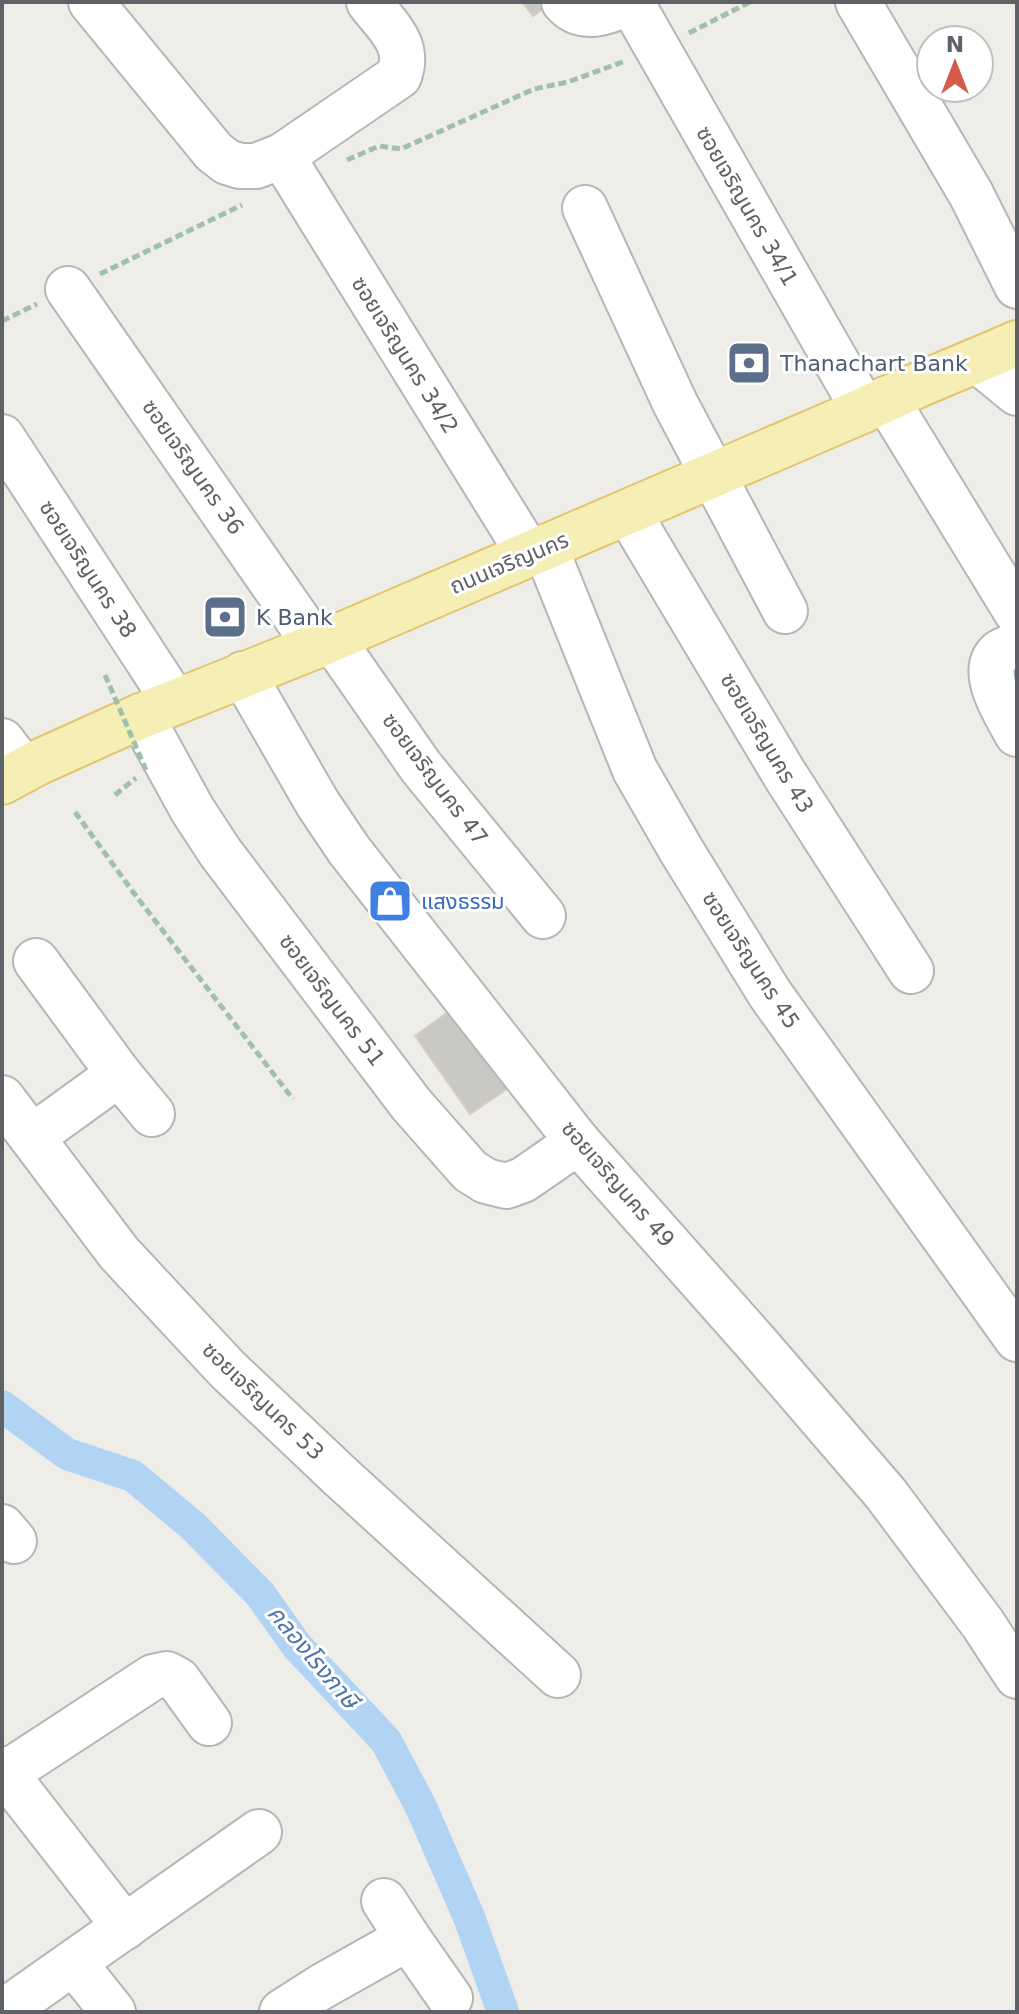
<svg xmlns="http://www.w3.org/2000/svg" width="1019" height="2014" font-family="'DejaVu Sans','Noto Sans Thai',sans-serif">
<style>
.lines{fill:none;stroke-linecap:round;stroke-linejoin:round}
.canal{stroke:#b1d3f4;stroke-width:32}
.building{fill:#cac8c3;stroke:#d2cfc6;stroke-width:2}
.minor-casing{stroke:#b4b6b9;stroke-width:48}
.major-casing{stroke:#e0c76e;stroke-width:48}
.path{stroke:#9fc1ab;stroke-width:5;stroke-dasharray:8 4;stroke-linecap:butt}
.minor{stroke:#fff;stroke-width:44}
.major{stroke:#f5efb5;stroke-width:44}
.path-bridge{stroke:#9fc1ab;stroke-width:5;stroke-dasharray:8 4;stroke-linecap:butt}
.labels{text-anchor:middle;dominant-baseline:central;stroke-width:6;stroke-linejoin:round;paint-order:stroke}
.street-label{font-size:22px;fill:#5e6165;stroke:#fff}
.service-label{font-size:22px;fill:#4e5e75;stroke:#fff;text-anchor:start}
.shop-label{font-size:22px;fill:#366cbe;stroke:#fff;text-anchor:start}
.water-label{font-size:24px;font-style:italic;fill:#4f73a5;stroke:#fff}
</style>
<rect width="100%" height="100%" fill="#eeede7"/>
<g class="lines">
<path class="canal" d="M2,1406L67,1454L133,1476L193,1526L260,1594L297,1646L386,1741L421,1807L469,1917L503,2012"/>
</g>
<g class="building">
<path d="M522,2H554L533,16Z"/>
<path d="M459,1004L516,1083L470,1114L415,1036Z"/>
</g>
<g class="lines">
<g class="minor-casing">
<g id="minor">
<path d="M91,2L214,152L227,162L240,166H256L282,156L399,76C411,44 387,26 369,2"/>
<path d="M564,2C582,23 609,12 630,2"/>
<path d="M631,2L864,410"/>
<path d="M858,2L971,194L1017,286"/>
<path d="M282,156L529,554"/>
<path d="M585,208L675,403L785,611"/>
<path d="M68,289L316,646"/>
<path d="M978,361L1017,393"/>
<path d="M886,399L1017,613"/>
<path d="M2,437L174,701"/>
<path d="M628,512L785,775L911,971"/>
<path d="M545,547L635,770L681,850L770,994L1017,1339"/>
<path d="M332,639L421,767L543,916"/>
<path d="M1017,644C1012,647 1004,649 999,653C978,673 1007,715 1017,734"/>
<path d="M243,674L318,804L349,850L578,1142L757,1344L886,1494L983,1624L1017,1676"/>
<path d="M141,716L192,809L220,852L411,1104L470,1171L486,1181L506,1186L523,1180L578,1142"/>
<path d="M2,741L24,770"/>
<path d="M36,961L119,1074L152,1114"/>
<path d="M2,1098L119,1253L227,1369L340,1476L558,1675"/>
<path d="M32,1137L119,1074"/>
<path d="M2,1527L14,1541"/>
<path d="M2,1769L125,1927"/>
<path d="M2,1776L153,1677L167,1674L178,1680L209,1723"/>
<path d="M384,1901L408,1938"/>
<path d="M74,1963L113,2012"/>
<path d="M3,2012L259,1832"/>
<path d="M282,2012L321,1987L408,1938L450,1998"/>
</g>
</g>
<g class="major-casing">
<path id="major" d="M2,782L39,762L141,716L316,646L864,410C913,385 966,366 1017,343"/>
</g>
<g class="path">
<path d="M689,33L750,2"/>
<path d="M347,160L379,146L401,149L534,89L568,82L625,61"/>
<path d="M100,274L242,205"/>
<path d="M2,321L37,304"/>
<path d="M115,795L136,778"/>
<path d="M75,812L136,896L293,1099"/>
</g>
<use href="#minor" class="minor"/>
<use href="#major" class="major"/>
<path class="path-bridge" d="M105,675L146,770"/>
</g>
<defs>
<g id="bank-square" transform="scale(2.3)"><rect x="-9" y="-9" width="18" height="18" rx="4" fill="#5c6f8a" stroke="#fff"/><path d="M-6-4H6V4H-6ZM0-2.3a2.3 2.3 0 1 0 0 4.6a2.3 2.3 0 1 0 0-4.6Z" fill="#fff"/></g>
<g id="shop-square" transform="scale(2.3)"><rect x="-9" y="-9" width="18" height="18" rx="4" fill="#3f7fe0" stroke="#fff"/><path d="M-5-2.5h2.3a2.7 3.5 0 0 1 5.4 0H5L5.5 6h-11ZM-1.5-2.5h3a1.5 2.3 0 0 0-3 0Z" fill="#fff"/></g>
</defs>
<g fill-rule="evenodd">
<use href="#bank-square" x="749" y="363"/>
<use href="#bank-square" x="225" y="617"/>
<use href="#shop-square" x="390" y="901"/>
</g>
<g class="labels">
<g class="street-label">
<text transform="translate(747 206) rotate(60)">ซอยเจริญนคร 34/1</text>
<text transform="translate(405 355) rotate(58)">ซอยเจริญนคร 34/2</text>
<text transform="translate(193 467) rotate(55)">ซอยเจริญนคร 36</text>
<text transform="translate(509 563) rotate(-23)">ถนนเจริญนคร</text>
<text transform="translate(88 569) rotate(57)">ซอยเจริญนคร 38</text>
<text transform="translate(767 743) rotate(59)">ซอยเจริญนคร 43</text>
<text transform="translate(435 779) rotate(53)">ซอยเจริญนคร 47</text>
<text transform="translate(751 960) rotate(57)">ซอยเจริญนคร 45</text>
<text transform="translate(332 1000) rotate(53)">ซอยเจริญนคร 51</text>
<text transform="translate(618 1184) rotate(49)">ซอยเจริญนคร 49</text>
<text transform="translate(263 1401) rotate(44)">ซอยเจริญนคร 53</text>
</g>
<g class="service-label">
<text x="780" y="363">Thanachart Bank</text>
<text x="256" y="617">K Bank</text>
</g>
<g class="shop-label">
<text x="421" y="901">แสงธรรม</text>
</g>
<g class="water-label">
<text transform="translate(313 1657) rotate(50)">คลองโรงภาษี</text>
</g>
</g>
<rect width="1019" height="2014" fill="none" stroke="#5e6165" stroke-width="8"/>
<g transform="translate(955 64)"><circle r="38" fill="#ffffff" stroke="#bfc0c1" stroke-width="2"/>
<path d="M0-6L14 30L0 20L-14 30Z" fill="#d45b47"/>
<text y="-12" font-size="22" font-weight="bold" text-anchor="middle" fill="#5e6165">N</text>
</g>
</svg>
